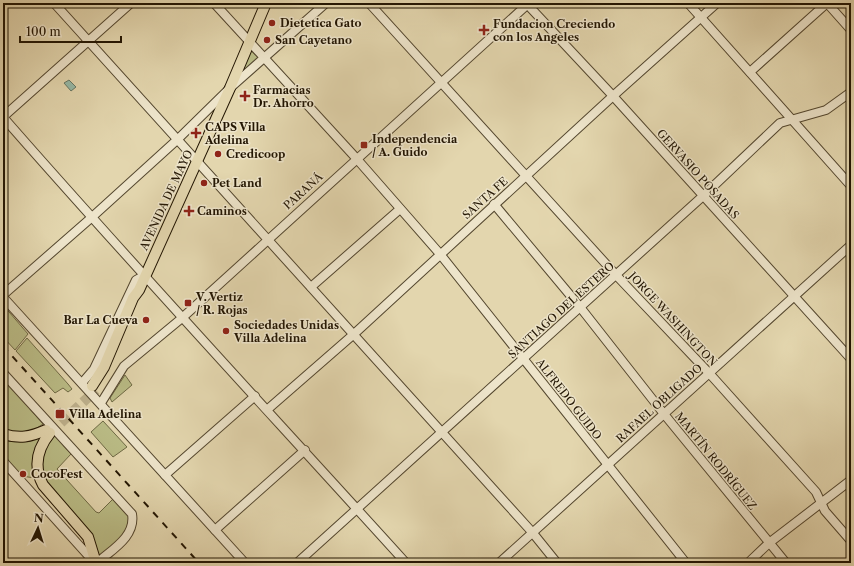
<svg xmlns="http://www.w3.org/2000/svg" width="854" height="566" font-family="'Libre Caslon Text',serif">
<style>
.green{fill:#babc86;stroke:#6e6944}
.water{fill:#96b9a7;stroke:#687865}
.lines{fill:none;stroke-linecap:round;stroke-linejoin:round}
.major-tunnel{stroke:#bdb08c;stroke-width:10;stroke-dasharray:10 5;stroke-linecap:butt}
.minor-casing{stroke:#53462e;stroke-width:10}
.major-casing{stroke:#231603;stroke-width:12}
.minor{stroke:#ede4ca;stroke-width:8}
.major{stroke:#e3d6ae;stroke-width:10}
.rail{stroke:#231603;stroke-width:2;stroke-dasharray:7 7;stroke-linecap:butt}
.poi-dot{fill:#8f2418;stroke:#ede4ca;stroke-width:1.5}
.labels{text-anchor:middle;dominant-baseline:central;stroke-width:3;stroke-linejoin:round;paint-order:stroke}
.poi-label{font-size:11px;font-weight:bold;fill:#231603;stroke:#ede4ca;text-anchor:start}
.street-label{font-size:11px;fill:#231603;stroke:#ede4ca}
</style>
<rect width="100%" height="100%" fill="#e3d6ae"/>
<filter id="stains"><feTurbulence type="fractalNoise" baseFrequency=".005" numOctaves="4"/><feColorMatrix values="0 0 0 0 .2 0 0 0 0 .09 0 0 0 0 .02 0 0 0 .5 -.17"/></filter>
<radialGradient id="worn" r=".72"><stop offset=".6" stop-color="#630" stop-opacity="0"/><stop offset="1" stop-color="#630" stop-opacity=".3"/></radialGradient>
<g class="green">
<path d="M250,50L259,58L246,70L243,67Z"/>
<path d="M3,305L28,334L15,350L3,337Z"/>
<path d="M27,338L68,384L72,389L68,392L63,388L55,393L16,351Z"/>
<path d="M125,375L132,385L112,402L110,398Z"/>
<path d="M3,378L43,424C27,435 22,434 3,430Z"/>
<path d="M103,421L127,447L113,457L91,432Z"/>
<path d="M46,432L35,478L21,476L3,455V440C19,444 32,441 46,432Z"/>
<path d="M53,434L71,454L57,469L96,512L99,513L114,498C119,504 127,511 129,518C133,531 108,549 99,556L94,540L88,530L48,485L43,475L41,457Z"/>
</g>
<path class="water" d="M69,80L76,87L71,91L64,83Z"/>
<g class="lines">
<path class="major-tunnel" d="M50,433L96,390"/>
<g class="minor-casing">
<g id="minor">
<path d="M54,3L532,532L557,563"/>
<path d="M214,3L356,158L440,254L686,563"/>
<path d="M369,3L616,275L709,373L816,492L825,511L851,541"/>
<path d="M526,3L613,96L851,359"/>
<path d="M688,3L851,186"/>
<path d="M827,3L851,30"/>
<path d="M750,72L827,3"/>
<path d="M3,117C135,268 272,415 406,563"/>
<path d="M3,117L131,3"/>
<path d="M494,204L580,307L664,414L786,563"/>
<path d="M311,287L400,209"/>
<path d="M3,295L91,218L178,139L230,88L326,3"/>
<path d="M3,297L245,563"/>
<path d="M3,373L132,514C136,537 111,550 97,563"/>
<path d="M82,383L94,369L136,280L145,275"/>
<path d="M101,403L124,366L182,318L529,3"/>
<path d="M268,409L354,334L613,96L717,3"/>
<path d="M3,461L95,563"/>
<path d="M165,475L255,396"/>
<path d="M215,530L305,450"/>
<path d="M297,563L703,196L780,123L826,110L851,92"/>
<path d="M499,563L851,245"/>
<path d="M748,563L769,543L851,480"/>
</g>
</g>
<g class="major-casing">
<g id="major">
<path d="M92,386L104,367L133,298L139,290L230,88L266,3"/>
<path d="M50,433C37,449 33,466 43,485L88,537L96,563"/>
<path d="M3,434C20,439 30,437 46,430"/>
</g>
</g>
<use href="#minor" class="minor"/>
<use href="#major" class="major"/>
<path class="rail" d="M3,346L199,563"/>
</g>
<g class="poi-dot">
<circle cx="272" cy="23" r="4"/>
<path d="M482 24h4v4h4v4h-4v4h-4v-4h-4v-4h4z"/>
<circle cx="267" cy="40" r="4"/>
<path d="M243 90h4v4h4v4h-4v4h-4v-4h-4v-4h4z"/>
<path d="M194 127h4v4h4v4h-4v4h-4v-4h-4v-4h4z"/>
<rect x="360" y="141" width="8" height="8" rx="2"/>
<circle cx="218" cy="154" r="4"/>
<circle cx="204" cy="183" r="4"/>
<path d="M187 205h4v4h4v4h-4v4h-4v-4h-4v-4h4z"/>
<rect x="184" y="299" width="8" height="8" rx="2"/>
<circle cx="146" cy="320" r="4"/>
<circle cx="226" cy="331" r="4"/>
<rect x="55" y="409" width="10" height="10" rx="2"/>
<circle cx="23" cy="474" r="4"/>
</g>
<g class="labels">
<g class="poi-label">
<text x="280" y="23">Dietetica Gato</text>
<text x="493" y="24">Fundacion Creciendo<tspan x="493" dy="13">con los Angeles</tspan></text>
<text x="275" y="40">San Cayetano</text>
<text x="253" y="90">Farmacias<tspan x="253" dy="13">Dr. Ahorro</tspan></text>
<text x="205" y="127">CAPS Villa<tspan x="205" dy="13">Adelina</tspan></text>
<text x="372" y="139">Independencia<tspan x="372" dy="13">/ A. Guido</tspan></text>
<text x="226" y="154">Credicoop</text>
<text x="212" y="183">Pet Land</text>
<text x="197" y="211">Caminos</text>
<text x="196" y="297">V. Vertiz<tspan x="196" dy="13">/ R. Rojas</tspan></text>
<text x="138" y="320" text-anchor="end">Bar La Cueva</text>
<text x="234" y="325">Sociedades Unidas<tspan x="234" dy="13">Villa Adelina</tspan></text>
<text x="69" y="414">Villa Adelina</text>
<text x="31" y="474">CocoFest</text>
</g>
<g class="street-label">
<text transform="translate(698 174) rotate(48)">GERVASIO POSADAS</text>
<text transform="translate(303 191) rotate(-42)">PARANÁ</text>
<text transform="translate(485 198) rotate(-42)">SANTA FE</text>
<text transform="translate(166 200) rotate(-65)">AVENIDA DE MAYO</text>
<text transform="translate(561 310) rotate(-42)">SANTIAGO DEL ESTERO</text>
<text transform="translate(673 319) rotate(47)">JORGE WASHINGTON</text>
<text transform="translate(569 399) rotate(52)">ALFREDO GUIDO</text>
<text transform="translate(659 403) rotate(-42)">RAFAEL OBLIGADO</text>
<text transform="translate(716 461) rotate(51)">MARTÍN RODRÍGUEZ</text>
</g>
</g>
<rect width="854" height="566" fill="none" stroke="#e3d6ae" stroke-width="16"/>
<rect x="4" y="4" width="846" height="558" fill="none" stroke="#231603" stroke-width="2"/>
<rect x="8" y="8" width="838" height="550" fill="none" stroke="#231603"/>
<g transform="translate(38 528) rotate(4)" stroke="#ede4ca" stroke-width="3" paint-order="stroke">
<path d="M0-3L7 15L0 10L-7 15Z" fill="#231603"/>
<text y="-6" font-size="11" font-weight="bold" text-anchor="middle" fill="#231603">N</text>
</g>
<path d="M20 36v6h101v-6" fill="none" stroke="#231603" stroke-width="2"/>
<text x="26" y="36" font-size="12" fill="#231603" stroke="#ede4ca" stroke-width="3" paint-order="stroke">100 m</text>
<rect width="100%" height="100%" filter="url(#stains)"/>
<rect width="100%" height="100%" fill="url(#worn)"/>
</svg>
